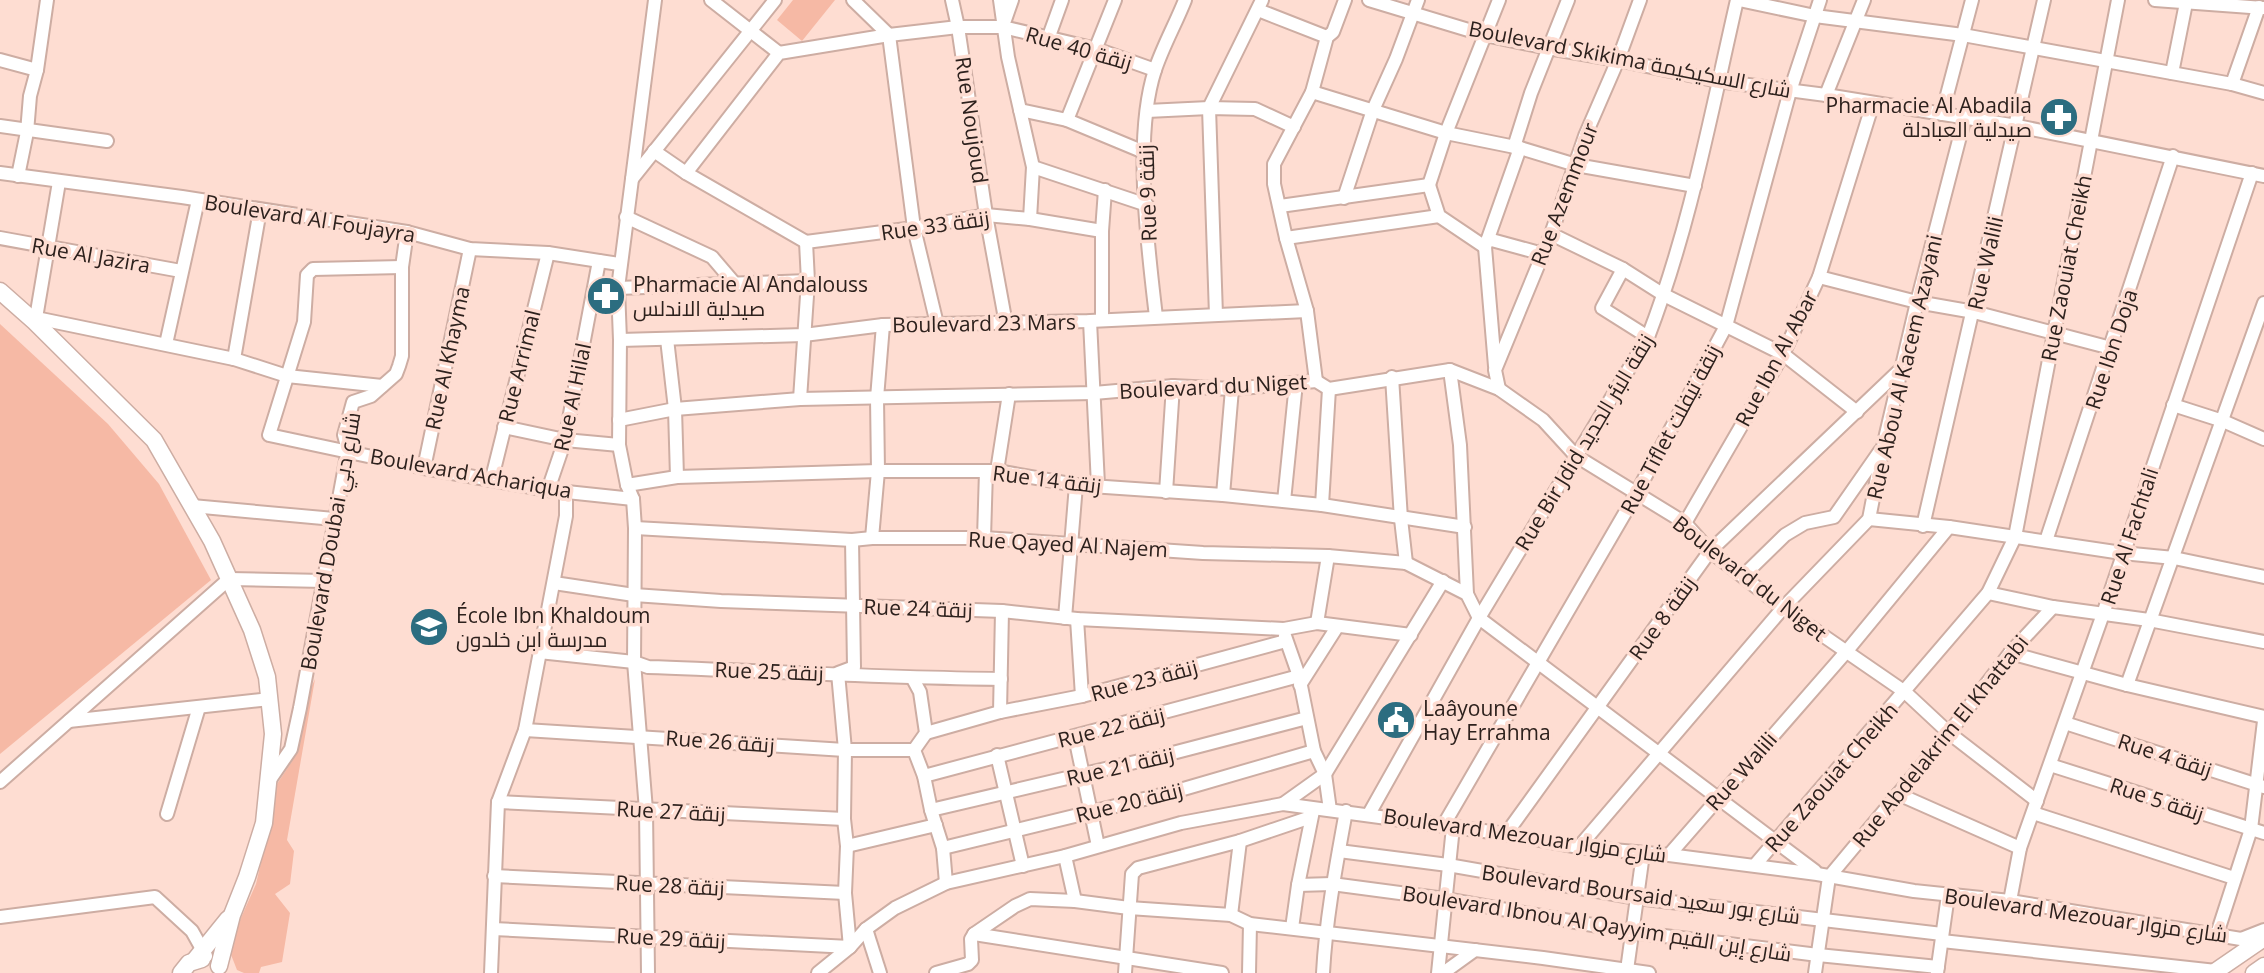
<svg xmlns="http://www.w3.org/2000/svg" width="2264" height="973" font-family="'Open Sans',Cairo,sans-serif">
<style>
.garden{fill:#f6b9a5}
.lines{fill:none;stroke-linecap:round;stroke-linejoin:round}
.minor-casing{stroke:#cdada3;stroke-width:16}
.major-casing{stroke:#cdada3;stroke-width:19}
.minor{stroke:#fff;stroke-width:12}
.major{stroke:#fff;stroke-width:16}
.labels{text-anchor:middle;dominant-baseline:central;stroke-width:7;stroke-linejoin:round;paint-order:stroke}
.street-label{font-size:21px;fill:#2d211d;stroke:#feddd2}
.poi-label{font-size:21px;fill:#2d211d;stroke:#feddd2;text-anchor:start}
</style>
<rect width="100%" height="100%" fill="#feddd2"/>
<g class="garden">
<path d="M793,0H835L802,41L777,20Z"/>
<path d="M0,324L108,424L159,484L211,580L0,754Z"/>
<path d="M315,679L287,840L294,851L290,884L275,894L290,913L282,962L261,967L259,973H244L237,970L228,947L256,884L271,818L275,787L296,755L309,692Z"/>
</g>
<g class="lines">
<g class="minor-casing">
<g id="minor">
<path d="M711,0L779,53"/>
<path d="M853,0L889,35L914,228L937,324"/>
<path d="M952,0L958,27L986,215L1006,324"/>
<path d="M1000,0L1008,57L1033,167L1030,219"/>
<path d="M1369,0L1485,35L1548,48L1618,60L1718,81L1826,95L2017,126L2264,176"/>
<path d="M1739,0L1815,16L1963,35L2232,84L2264,93"/>
<path d="M2155,0L2264,8"/>
<path d="M1258,10L1327,37"/>
<path d="M1005,20L1012,0"/>
<path d="M1048,39L1062,0"/>
<path d="M0,60L37,70"/>
<path d="M2172,73L2186,3"/>
<path d="M2232,84L2259,7"/>
<path d="M1312,92L1446,133L1520,148L1576,165L1695,186"/>
<path d="M1826,95L1864,0"/>
<path d="M1020,110L1067,120L1144,152"/>
<path d="M1147,111L1209,108L1255,109L1294,127"/>
<path d="M1942,114L1972,0"/>
<path d="M1067,120L1115,0"/>
<path d="M0,126L107,141"/>
<path d="M1514,147L1531,93L1568,0"/>
<path d="M654,151L686,173L806,242"/>
<path d="M1033,167L1147,205"/>
<path d="M0,173L182,197L407,232L470,249L548,253L619,264"/>
<path d="M686,173L779,53L889,35L958,27H1003L1096,49L1155,70"/>
<path d="M18,176L27,132L30,96L37,70L47,0"/>
<path d="M632,179L775,0"/>
<path d="M1429,185L1446,133L1499,0"/>
<path d="M1429,185L1439,216L1485,247"/>
<path d="M1344,198L1373,110L1396,59L1418,0"/>
<path d="M1280,206L1429,185"/>
<path d="M626,217L712,257L735,284"/>
<path d="M1102,231L1105,190"/>
<path d="M1551,234L1623,269L1664,295L1783,354L1857,412"/>
<path d="M0,238L181,271"/>
<path d="M1286,238L1439,216"/>
<path d="M1488,239L1543,254"/>
<path d="M806,242L914,228L986,215L1030,219L1102,231V320"/>
<path d="M402,267L313,269L307,275L304,322L269,435L424,468L548,490L633,499"/>
<path d="M1623,269L1602,308L1648,337"/>
<path d="M1819,277L1917,302L1974,312L2111,348"/>
<path d="M618,288L808,281"/>
<path d="M1216,315L1209,108L1262,0"/>
<path d="M1156,317C1148,247 1133,137 1155,70C1163,46 1176,23 1185,0"/>
<path d="M36,318L59,182"/>
<path d="M1090,321L1098,485"/>
<path d="M35,322L36,318L234,359L287,376L382,386"/>
<path d="M667,339L675,409L677,477"/>
<path d="M620,340L804,335L883,325L1090,321L1307,311"/>
<path d="M166,344L198,200"/>
<path d="M234,359L260,210"/>
<path d="M1495,366L1485,247L1520,148"/>
<path d="M1450,370L1460,445L1467,594"/>
<path d="M1392,377L1401,519L1406,563"/>
<path d="M1316,381L1307,311L1286,238L1274,184V164L1312,92L1327,37L1333,32L1345,0"/>
<path d="M1499,389L1495,370L1551,234L1585,136L1618,60L1640,0"/>
<path d="M800,399L808,281L806,242"/>
<path d="M2173,405L2223,421L2264,439"/>
<path d="M619,420L675,409L800,399L1094,393L1173,386L1232,389L1316,381L1329,389L1450,370L1499,389L1543,420L1576,456L1685,523L1710,551L1783,608L1905,692L1949,733L2037,801"/>
<path d="M504,427L565,440L619,445"/>
<path d="M424,468L470,249"/>
<path d="M997,471L1009,394"/>
<path d="M492,478L548,253"/>
<path d="M627,485L677,477L878,471H997L1076,485L1223,495L1322,505L1465,527"/>
<path d="M548,490L565,440L599,261"/>
<path d="M1166,492L1173,386"/>
<path d="M1223,495L1232,389"/>
<path d="M1284,501L1296,383"/>
<path d="M1322,505L1329,389"/>
<path d="M192,506L334,519"/>
<path d="M1869,519L1949,527L2122,553L2174,558L2264,577"/>
<path d="M1685,523L1783,354L1800,318L1819,277L1873,103"/>
<path d="M1923,526L2044,0"/>
<path d="M635,528L852,540L872,538H984L1203,553L1328,556L1406,563L1467,594L1479,618L1815,871"/>
<path d="M872,538L878,471L877,398L883,325"/>
<path d="M984,538L986,471"/>
<path d="M2046,541L2173,156"/>
<path d="M1743,576L1785,535L1805,523L1834,517L1880,451"/>
<path d="M554,583L634,595L721,601L1002,611L1077,619L1284,629L1317,623L1411,635"/>
<path d="M1988,593L2053,607L2149,620L2264,642"/>
<path d="M1065,618L1076,485"/>
<path d="M1077,619L1082,696"/>
<path d="M1317,623L1328,556"/>
<path d="M1285,636L1299,676L1314,751L1325,774L1330,810"/>
<path d="M539,652L634,662L648,667C765,671 883,678 1001,679"/>
<path d="M2010,653L2127,685L2264,717"/>
<path d="M913,679L920,692L926,733L914,750L924,776L931,810L943,848L946,883"/>
<path d="M1300,685L1337,627"/>
<path d="M2127,685L2264,303"/>
<path d="M1000,712L1082,696L1286,641"/>
<path d="M69,721L270,699"/>
<path d="M2065,723L2264,787"/>
<path d="M525,730L845,750H914"/>
<path d="M926,733L1000,712L1002,611"/>
<path d="M1075,737L1098,846"/>
<path d="M997,755L1023,866"/>
<path d="M2050,765L2264,833"/>
<path d="M924,776L1299,676"/>
<path d="M269,781L291,749L300,708L348,450L344,435L353,402L371,396L396,374L399,366L402,356V267L407,232"/>
<path d="M0,782L229,579L324,581"/>
<path d="M1898,794L2020,848"/>
<path d="M498,802L844,819"/>
<path d="M1283,804L1325,774L1443,581"/>
<path d="M931,810L1165,755L1307,718"/>
<path d="M2033,813L2234,878"/>
<path d="M167,814L199,707"/>
<path d="M1369,814L1479,618L1648,337C1690,228 1711,113 1737,0"/>
<path d="M1443,826L1636,494L1726,326L1790,91L1820,0"/>
<path d="M1506,834L1710,551L1903,367"/>
<path d="M847,846L936,825"/>
<path d="M1579,847L1783,608L1869,519L1883,447L1917,302L1965,117"/>
<path d="M943,848L1173,792L1314,751"/>
<path d="M1339,851L1448,865L1637,898L1942,934"/>
<path d="M1669,855L1846,652L1949,527"/>
<path d="M1065,856L1075,901"/>
<path d="M1755,865L1988,593L2015,537L2118,0"/>
<path d="M494,876L845,893"/>
<path d="M1298,885L1332,884L1445,899L1632,932L1818,955L1938,967"/>
<path d="M2010,901L2020,848L2103,614L2252,173"/>
<path d="M1231,915L1240,841"/>
<path d="M0,917L155,897L192,931L206,956"/>
<path d="M1292,928L1298,885L1313,811"/>
<path d="M493,929L850,947L845,893L847,846L844,819L845,750L838,673L854,667L852,540"/>
<path d="M866,929L880,973"/>
<path d="M974,934L1222,973"/>
<path d="M2217,934L2251,829L2264,721"/>
<path d="M1942,941L2216,971"/>
<path d="M1627,970L1643,854"/>
<path d="M491,973L498,802L525,730L566,516V492"/>
<path d="M648,973L646,810L634,662L635,528L633,499L627,485L619,445L620,340L618,288L655,0"/>
<path d="M818,973L850,947L866,929L895,908L946,883L1065,856L1181,823L1283,804L1506,834L1579,847L1669,855L1817,874L1914,891L2010,901L2241,939L2264,930"/>
<path d="M936,973L968,964L972,960L971,939L974,934L1015,906L1030,899L1075,901L1129,908L1231,915L1250,924L1543,958L1649,973"/>
<path d="M1125,973L1132,874L1138,868L1240,841L1311,817"/>
<path d="M1249,973L1250,924"/>
<path d="M1323,973C1326,918 1336,866 1346,811"/>
<path d="M1438,973L1453,827"/>
<path d="M1443,973L1475,950"/>
<path d="M1815,973L1829,877L1949,733L2010,653L2053,607"/>
<path d="M1937,973L1948,895"/>
</g>
</g>
<g class="major-casing">
<g id="major">
<path d="M0,291L35,322L154,440L212,541L252,630L267,677L273,734L264,823L247,877L232,915L219,966"/>
<path d="M194,961L228,919"/>
<path d="M181,973L189,963L202,959"/>
<path d="M2213,973L2264,938"/>
<path d="M2254,973L2264,966"/>
</g>
</g>
<use href="#minor" class="minor"/>
<use href="#major" class="major"/>
</g>
<defs>
<g id="pharmacy-disc" transform="scale(2.0125)"><circle r="9.5" fill="#2c6d80" stroke="#feddd2"/><path d="M-2-6h4v4h4v4h-4v4h-4v-4h-4v-4h4Z" fill="#fff"/></g>
<g id="school-disc" transform="scale(2.0125)"><circle r="9.5" fill="#2c6d80" stroke="#feddd2"/><path d="M0-5L7-2L0 1L-7-2ZM-4 1L0 2.5L4 1V4Q0 6-4 4Z" fill="#fff"/></g>
<g id="civic-disc" transform="scale(2.0125)"><circle r="9.5" fill="#2c6d80" stroke="#feddd2"/><path d="M-.6-6.5H3V-4.5H.6V-3L4-1V1h2V6H-6V1h2V-1L-.6-3ZM-1.2 2.5V6h2.4V2.5Z" fill="#fff"/></g>
</defs>
<g fill-rule="evenodd">
<use href="#pharmacy-disc" x="2059" y="117"/>
<use href="#pharmacy-disc" x="606" y="296"/>
<use href="#school-disc" x="429" y="627"/>
<use href="#civic-disc" x="1396" y="720"/>
</g>
<g class="labels">
<g class="street-label">
<text transform="translate(1079 48) rotate(16)">Rue 40 زنقة</text>
<text transform="translate(1630 59) rotate(11)">Boulevard Skikima شارع السكيكيمة</text>
<text transform="translate(972 120) rotate(82)">Rue Noujoud</text>
<text transform="translate(1147 193) rotate(-92)">Rue 9 زنقة</text>
<text transform="translate(1564 194) rotate(-69)">Rue Azemmour</text>
<text transform="translate(310 218) rotate(9)">Boulevard Al Foujayra</text>
<text transform="translate(935 225) rotate(-8)">Rue 33 زنقة</text>
<text transform="translate(91 255) rotate(10)">Rue Al Jazira</text>
<text transform="translate(1985 263) rotate(-77)">Rue Walili</text>
<text transform="translate(2066 268) rotate(-79)">Rue Zaouiat Cheikh</text>
<text transform="translate(984 323) rotate(-1)">Boulevard 23 Mars</text>
<text transform="translate(2111 349) rotate(-72)">Rue Ibn Doja</text>
<text transform="translate(447 358) rotate(-78)">Rue Al Khayma</text>
<text transform="translate(1776 358) rotate(-62)">Rue Ibn Al Abar</text>
<text transform="translate(519 366) rotate(-76)">Rue Arrimal</text>
<text transform="translate(1904 367) rotate(-77)">Rue Abou Al Kacem Azayani</text>
<text transform="translate(1213 386) rotate(-3)">Boulevard du Niget</text>
<text transform="translate(572 397) rotate(-78)">Rue Al Hilal</text>
<text transform="translate(1670 429) rotate(-62)">Rue Tiflet زنقة تيفلت</text>
<text transform="translate(1584 442) rotate(-59)">Rue Bir Jdid زنقة البئر الجديد</text>
<text transform="translate(471 473) rotate(10)">Boulevard Achariqua</text>
<text transform="translate(1047 479) rotate(7)">Rue 14 زنقة</text>
<text transform="translate(2129 536) rotate(-72)">Rue Al Fachtali</text>
<text transform="translate(330 541) rotate(-80)">Boulevard Doubai شارع دبي</text>
<text transform="translate(1068 544) rotate(3)">Rue Qayed Al Najem</text>
<text transform="translate(1750 578) rotate(38)">Boulevard du Niget</text>
<text transform="translate(918 608) rotate(2)">Rue 24 زنقة</text>
<text transform="translate(1662 618) rotate(-54)">Rue 8 زنقة</text>
<text transform="translate(769 671) rotate(2)">Rue 25 زنقة</text>
<text transform="translate(1144 680) rotate(-15)">Rue 23 زنقة</text>
<text transform="translate(1111 727) rotate(-14)">Rue 22 زنقة</text>
<text transform="translate(720 741) rotate(4)">Rue 26 زنقة</text>
<text transform="translate(1940 741) rotate(-51)">Rue Abdelakrim El Khattabi</text>
<text transform="translate(2165 755) rotate(18)">Rue 4 زنقة</text>
<text transform="translate(1120 766) rotate(-13)">Rue 21 زنقة</text>
<text transform="translate(1741 771) rotate(-49)">Rue Walili</text>
<text transform="translate(1831 777) rotate(-49)">Rue Zaouiat Cheikh</text>
<text transform="translate(2157 799) rotate(18)">Rue 5 زنقة</text>
<text transform="translate(1129 802) rotate(-14)">Rue 20 زنقة</text>
<text transform="translate(671 811) rotate(3)">Rue 27 زنقة</text>
<text transform="translate(1525 835) rotate(8)">Boulevard Mezouar شارع مزوار</text>
<text transform="translate(670 885) rotate(3)">Rue 28 زنقة</text>
<text transform="translate(1641 894) rotate(8)">Boulevard Boursaid شارع بور سعيد</text>
<text transform="translate(2086 915) rotate(8)">Boulevard Mezouar شارع مزوار</text>
<text transform="translate(1597 923) rotate(9)">Boulevard Ibnou Al Qayyim شارع إبن القيم</text>
<text transform="translate(671 938) rotate(3)">Rue 29 زنقة</text>
</g>
<g class="poi-label">
<text x="2032" y="105" text-anchor="end">Pharmacie Al Abadila<tspan x="2032" dy="24">صيدلية العبادلة</tspan></text>
<text x="633" y="284">Pharmacie Al Andalouss<tspan x="633" dy="24">صيدلية الاندلس</tspan></text>
<text x="456" y="615">École Ibn Khaldoum<tspan x="456" dy="24">مدرسة ابن خلدون</tspan></text>
<text x="1423" y="708">Laâyoune<tspan x="1423" dy="24">Hay Errahma</tspan></text>
</g>
</g>
</svg>
